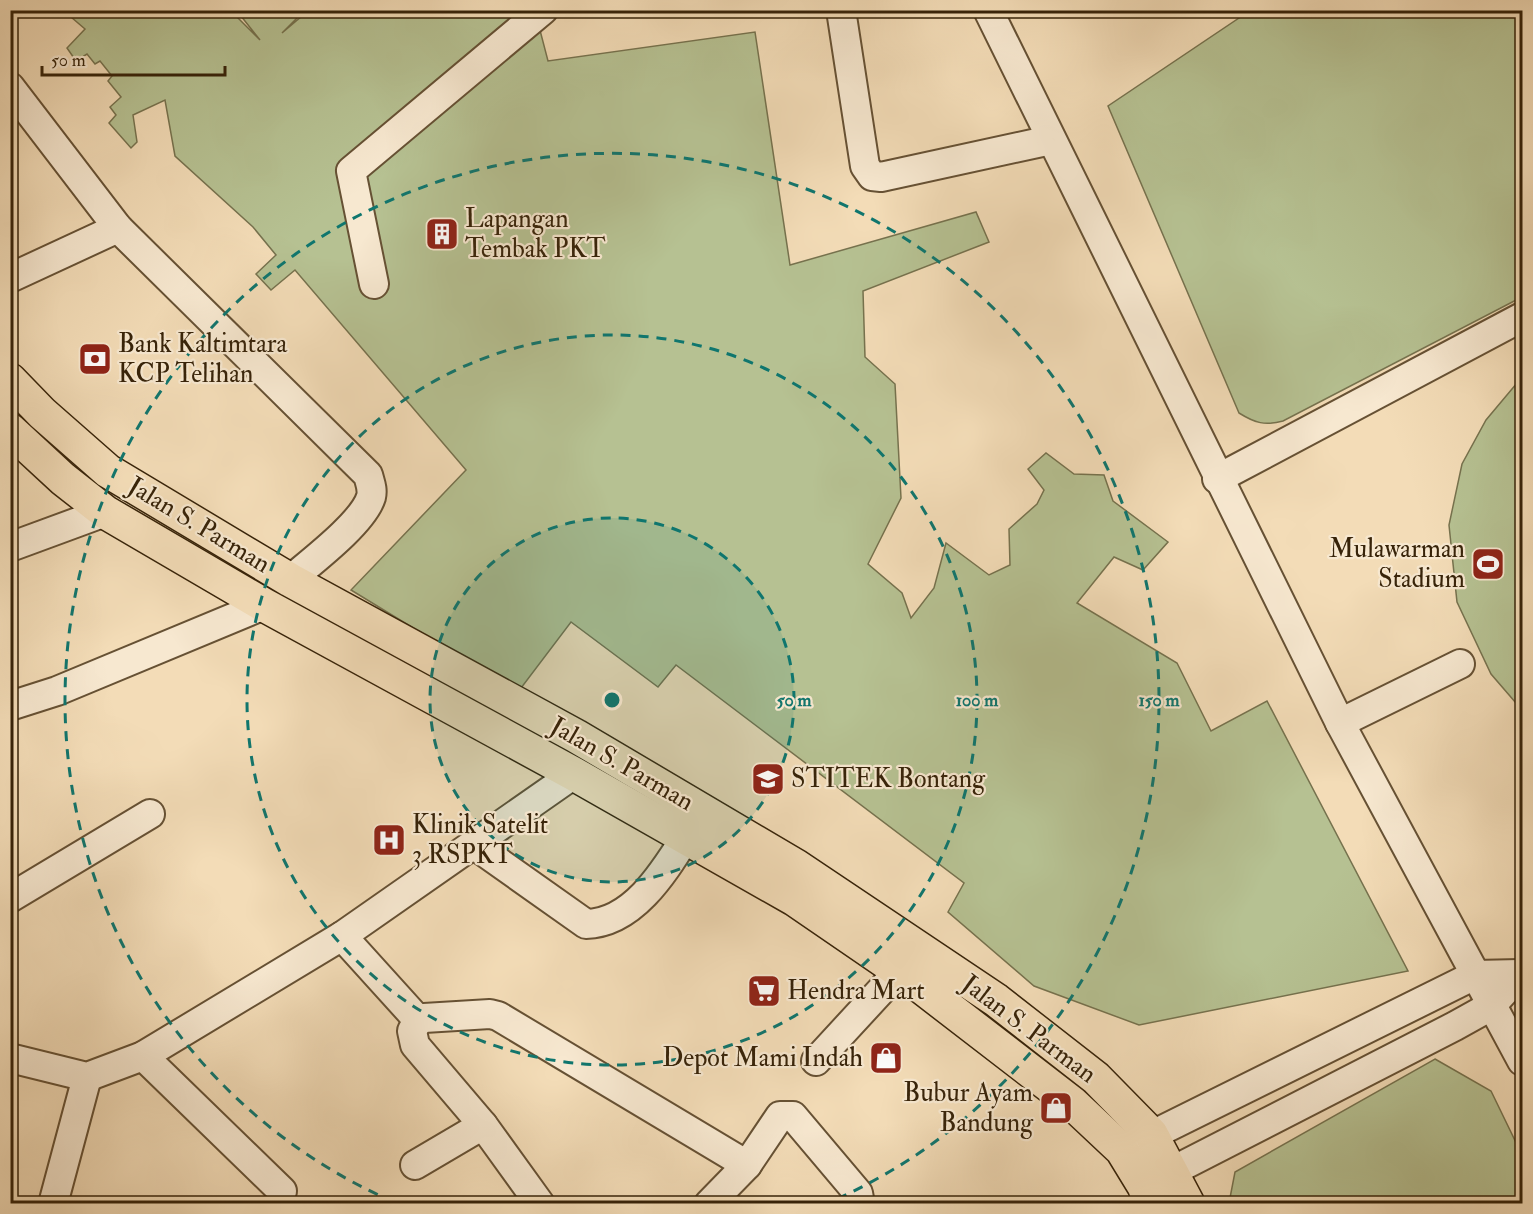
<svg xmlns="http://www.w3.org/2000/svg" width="1533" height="1214" font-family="'IM FELL Double Pica',serif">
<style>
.green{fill:#b6c192;stroke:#76724e;stroke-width:1.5}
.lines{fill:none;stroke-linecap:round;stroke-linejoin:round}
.minor-casing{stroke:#665134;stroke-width:32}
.major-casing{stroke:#372309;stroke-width:36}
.minor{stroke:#f7e8d0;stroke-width:28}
.major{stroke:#f3dcb7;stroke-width:33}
.ring{fill:none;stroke:#0f766e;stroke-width:3;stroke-dasharray:10 8}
.labels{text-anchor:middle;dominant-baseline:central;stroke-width:4.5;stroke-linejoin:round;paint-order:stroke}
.poi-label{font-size:26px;fill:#372309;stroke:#f7e8d0;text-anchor:start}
.street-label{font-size:26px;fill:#372309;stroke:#f7e8d0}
.centre{fill:#0f766e;stroke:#f7e8d0;stroke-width:3}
.ring-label{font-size:18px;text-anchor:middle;font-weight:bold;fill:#0f766e;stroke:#f7e8d0;stroke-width:4.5;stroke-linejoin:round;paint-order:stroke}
</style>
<rect width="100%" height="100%" fill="#f3dcb7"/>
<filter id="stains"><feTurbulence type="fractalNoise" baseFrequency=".00333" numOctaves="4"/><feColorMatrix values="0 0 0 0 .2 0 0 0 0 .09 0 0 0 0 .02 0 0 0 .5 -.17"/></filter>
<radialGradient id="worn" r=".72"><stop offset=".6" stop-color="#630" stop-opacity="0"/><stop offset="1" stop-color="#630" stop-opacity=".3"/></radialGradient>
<g class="green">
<path d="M1251,10L1522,11V297L1283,421C1265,426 1255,423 1239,413L1108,106Z"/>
<path d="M64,11H231L260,40L237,11H304L282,33L308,11H535L548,61L755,32L790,265L976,212L989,242L863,291L865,357L895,384L901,498L868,564L902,593L911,618L934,588L946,543L989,575L1010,565L1009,529L1037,504L1044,490L1028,469L1046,453L1074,474L1104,475L1113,501L1168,542L1143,570L1114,557L1077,603L1177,663L1211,731L1267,701L1408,971L1139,1025L1034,986L948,912L964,883L676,665L658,687L571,622L518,692L351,590L466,470L295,270L271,290L256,274L276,255L253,227L175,156L165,100L133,115L137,142L131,148L109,123L116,115L110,107L121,97L108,81L112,76L100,61L95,64L87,54L76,61L67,48L85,29Z"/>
<path d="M1522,377V710L1491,674L1457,602L1449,525L1462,464L1486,420Z"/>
<path d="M1435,1059L1491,1091L1522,1155V1203H1229L1235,1172Z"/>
</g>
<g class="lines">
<g class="minor-casing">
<g id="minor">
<path d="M841,10L865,166L872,176L881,177L1051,140"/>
<path d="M988,10L1340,723L1522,1061"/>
<path d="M10,87L118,228L368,475C370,483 373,489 371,497C363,523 311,562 290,580"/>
<path d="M10,278L118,228"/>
<path d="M374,284L351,171L543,10"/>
<path d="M1217,479L1522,317"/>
<path d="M10,547L105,512"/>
<path d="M10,706L57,691L264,605"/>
<path d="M1340,723L1460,664"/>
<path d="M473,844L586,924C633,923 664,872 686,837"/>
<path d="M10,898L150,814"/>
<path d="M342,936L418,1020L424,1018L490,1014L498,1016L747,1165L780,1116H793L858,1193L860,1204"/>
<path d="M418,1020L412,1031L415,1045L483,1125L540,1204"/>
<path d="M143,1056L282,1191"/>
<path d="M10,1058L87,1077L143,1056L342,936L574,774"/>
<path d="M816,1061L899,971"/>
<path d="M1132,1145L1475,975L1520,974L1491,1006L1455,1026L1151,1182"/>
<path d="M415,1165L483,1125"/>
<path d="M53,1204L87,1077"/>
<path d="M709,1204L747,1165"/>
</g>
</g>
<g class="major-casing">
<g id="major">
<path d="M10,380L42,413L108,471L290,580L576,736L796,866L996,1000L1096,1078L1151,1134L1188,1204"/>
<path d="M10,430L63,479L105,512L264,605L574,774L794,899L915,982L1072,1103L1122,1150L1144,1186L1151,1204"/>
</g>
</g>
<use href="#minor" class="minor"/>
<use href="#major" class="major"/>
</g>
<circle cx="612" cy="700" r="182" fill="#0f766e" fill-opacity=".12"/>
<g class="ring">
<circle cx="612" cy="700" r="182"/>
<circle cx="612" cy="700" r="365"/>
<path d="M394 1202A547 547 0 1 1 830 1202"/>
</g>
<defs>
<g id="building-square" transform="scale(1.725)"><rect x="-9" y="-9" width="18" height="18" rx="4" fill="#8f2418" stroke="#f7e8d0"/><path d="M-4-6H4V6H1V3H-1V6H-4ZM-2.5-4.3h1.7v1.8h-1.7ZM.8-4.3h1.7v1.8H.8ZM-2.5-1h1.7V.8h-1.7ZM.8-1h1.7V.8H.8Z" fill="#fff"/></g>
<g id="bank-square" transform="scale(1.725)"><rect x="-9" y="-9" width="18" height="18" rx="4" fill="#8f2418" stroke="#f7e8d0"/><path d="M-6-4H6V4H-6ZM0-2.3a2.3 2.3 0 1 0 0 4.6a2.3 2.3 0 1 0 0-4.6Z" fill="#fff"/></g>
<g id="stadium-square" transform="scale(1.725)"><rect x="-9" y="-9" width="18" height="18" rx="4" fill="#8f2418" stroke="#f7e8d0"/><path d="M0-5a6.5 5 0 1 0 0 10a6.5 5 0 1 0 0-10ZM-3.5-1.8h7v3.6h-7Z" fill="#fff"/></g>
<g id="university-square" transform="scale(1.725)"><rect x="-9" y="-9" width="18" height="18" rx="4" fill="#8f2418" stroke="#f7e8d0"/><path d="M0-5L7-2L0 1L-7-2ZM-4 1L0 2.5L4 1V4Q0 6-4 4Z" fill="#fff"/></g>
<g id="hospital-square" transform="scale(1.725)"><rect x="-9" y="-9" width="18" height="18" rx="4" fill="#8f2418" stroke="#f7e8d0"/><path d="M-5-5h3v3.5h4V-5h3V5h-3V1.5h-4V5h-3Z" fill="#fff"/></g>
<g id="supermarket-square" transform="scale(1.725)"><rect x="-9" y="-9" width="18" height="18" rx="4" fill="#8f2418" stroke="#f7e8d0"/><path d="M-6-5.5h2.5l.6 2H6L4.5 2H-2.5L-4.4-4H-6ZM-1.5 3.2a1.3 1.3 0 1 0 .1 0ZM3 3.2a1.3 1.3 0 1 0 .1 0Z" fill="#fff"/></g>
<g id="shop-square" transform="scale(1.725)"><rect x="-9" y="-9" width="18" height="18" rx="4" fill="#8f2418" stroke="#f7e8d0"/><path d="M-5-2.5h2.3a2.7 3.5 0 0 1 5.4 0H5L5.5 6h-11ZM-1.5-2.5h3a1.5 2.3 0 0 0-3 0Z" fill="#fff"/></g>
</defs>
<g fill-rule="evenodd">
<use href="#building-square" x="442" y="234"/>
<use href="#bank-square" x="95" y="359"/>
<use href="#stadium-square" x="1488" y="564"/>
<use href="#university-square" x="768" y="779"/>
<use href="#hospital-square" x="389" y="840"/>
<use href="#supermarket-square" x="764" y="991"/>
<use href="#shop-square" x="886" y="1058"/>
<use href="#shop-square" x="1056" y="1108"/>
</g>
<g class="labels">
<g class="poi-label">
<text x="465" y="219">Lapangan<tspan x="465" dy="30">Tembak PKT</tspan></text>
<text x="118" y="344">Bank Kaltimtara<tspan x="118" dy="30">KCP Telihan</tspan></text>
<text x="1465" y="549" text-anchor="end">Mulawarman<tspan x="1465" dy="30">Stadium</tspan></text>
<text x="791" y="779">STITEK Bontang</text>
<text x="412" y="825">Klinik Satelit<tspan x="412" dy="30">3 RSPKT</tspan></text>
<text x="787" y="991">Hendra Mart</text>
<text x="863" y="1058" text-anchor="end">Depot Mami Indah</text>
<text x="1033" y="1093" text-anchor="end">Bubur Ayam<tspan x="1033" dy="30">Bandung</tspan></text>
</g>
<g class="street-label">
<text transform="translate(199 525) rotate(31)">Jalan S. Parman</text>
<text transform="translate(622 764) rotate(30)">Jalan S. Parman</text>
<text transform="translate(1029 1029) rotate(37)">Jalan S. Parman</text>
</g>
</g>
<circle cx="612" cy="700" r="9" class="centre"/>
<g class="ring-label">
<text x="794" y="706">50 m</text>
<text x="977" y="706">100 m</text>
<text x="1159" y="706">150 m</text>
</g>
<rect width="1533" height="1214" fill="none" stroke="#f3dcb7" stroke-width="36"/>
<rect x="12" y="12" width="1509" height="1190" fill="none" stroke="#372309" stroke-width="3"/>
<rect x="18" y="18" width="1497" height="1178" fill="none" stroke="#372309" stroke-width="1.5"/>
<path d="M42 66v9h183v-9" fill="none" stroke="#372309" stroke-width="3"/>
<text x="51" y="66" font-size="18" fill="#372309" stroke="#f7e8d0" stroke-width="4.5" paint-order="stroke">50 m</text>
<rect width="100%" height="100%" filter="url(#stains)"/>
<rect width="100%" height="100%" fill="url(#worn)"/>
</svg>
